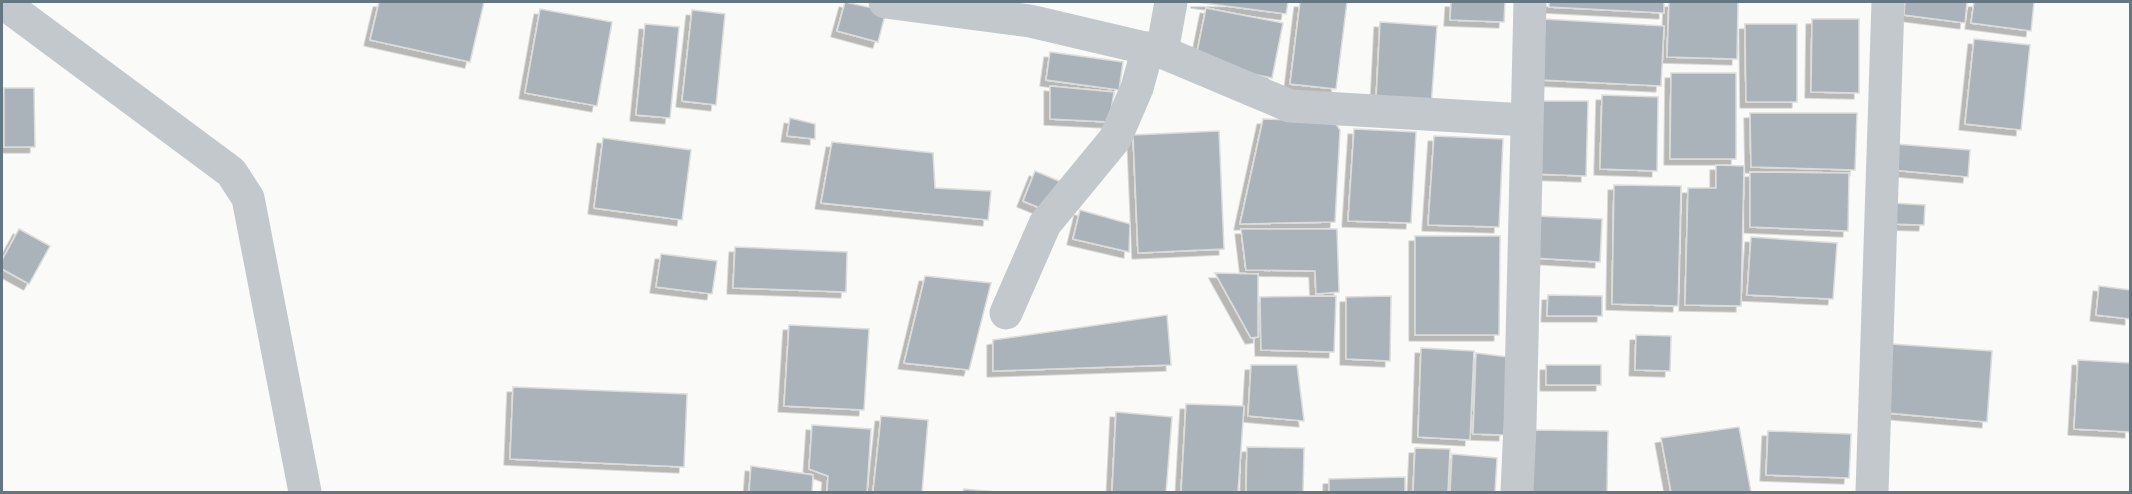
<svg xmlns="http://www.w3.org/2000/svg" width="2132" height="494" font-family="'PT Sans Narrow',sans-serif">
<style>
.building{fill:#aab3b9;stroke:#dcdcda;stroke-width:1.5;filter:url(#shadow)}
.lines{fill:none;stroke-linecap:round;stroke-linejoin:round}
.minor{stroke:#c3c8cc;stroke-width:33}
</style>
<defs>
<filter id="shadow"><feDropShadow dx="-5.5" dy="5.5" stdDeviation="0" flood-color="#0004"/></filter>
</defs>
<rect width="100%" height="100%" fill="#fafaf8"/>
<g class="building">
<path d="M379,2H484L470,62L370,40Z"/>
<path d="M845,2L886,11L878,42L837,31Z"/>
<path d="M1196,2H1288L1286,14Z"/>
<path d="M1300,2H1347L1336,89L1290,84Z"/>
<path d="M1451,2H1505L1504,22L1450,20Z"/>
<path d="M1549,2H1664V13L1549,7Z"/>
<path d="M1669,2H1738L1737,59L1667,57Z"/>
<path d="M1905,2H1967L1965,23L1904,15Z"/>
<path d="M1974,2H2034L2031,31L1971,23Z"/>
<path d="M1206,8L1283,23L1272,78L1195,62Z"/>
<path d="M540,9L612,22L597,106L525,93Z"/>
<path d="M692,10L725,14L716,105L682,101Z"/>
<path d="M1543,19L1664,26L1661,86L1541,80Z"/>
<path d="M1812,19H1859V93L1811,92Z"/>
<path d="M1380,22L1437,26L1431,106L1376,100Z"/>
<path d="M645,24L679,27L670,118L636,115Z"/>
<path d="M1745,24H1797V102H1746Z"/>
<path d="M1974,39L2030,45L2021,130L1965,124Z"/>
<path d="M1050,52L1123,62L1119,90L1046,80Z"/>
<path d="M1671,73H1736V159H1670Z"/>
<path d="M1050,86L1114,92L1109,122L1050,119Z"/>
<path d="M4,88H34L35,147H4Z"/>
<path d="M1602,95L1658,97L1657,171L1600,169Z"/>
<path d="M1533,101H1588L1586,176L1533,174Z"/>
<path d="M1750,113H1857L1855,170L1751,167Z"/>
<path d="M790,118L815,124V139L787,136Z"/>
<path d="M1263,119L1334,121L1340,130L1335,222L1240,224Z"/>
<path d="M1354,129L1416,132L1411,223L1348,221Z"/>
<path d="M1219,131L1224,249L1138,253L1133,135Z"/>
<path d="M1434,136L1503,139L1499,227L1428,225Z"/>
<path d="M603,138L691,150L682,220L594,208Z"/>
<path d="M832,142L933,153L935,188L991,191L988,220L821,203Z"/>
<path d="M1895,144L1970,150L1968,177L1892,170Z"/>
<path d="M1716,165L1744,166L1741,306L1685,305L1688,188H1716Z"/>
<path d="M1035,171L1066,184L1052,213L1023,201Z"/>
<path d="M1750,172L1849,173L1848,231L1750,227Z"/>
<path d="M1614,185L1681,186L1678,306L1612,304Z"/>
<path d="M1891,203L1925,205L1924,225L1890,224Z"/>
<path d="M1080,210L1130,224L1129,252L1073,239Z"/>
<path d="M1536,216L1602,219L1600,262L1533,258Z"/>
<path d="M19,229L50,246L29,284L2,269V260Z"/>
<path d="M1241,229H1337L1339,292L1316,294L1315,271L1246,270Z"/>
<path d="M1415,236H1500L1499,335H1415Z"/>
<path d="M1751,237L1837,243L1833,299L1747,295Z"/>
<path d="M735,247L847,252L846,292L733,288Z"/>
<path d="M661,254L717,261L712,294L656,287Z"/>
<path d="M1215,273L1258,274V337L1251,338Z"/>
<path d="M925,276L991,283L969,370L904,363Z"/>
<path d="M2099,286L2130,290V319L2096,315Z"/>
<path d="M1548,295L1602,296V316H1547Z"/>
<path d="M1336,296L1334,352L1261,350L1260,297Z"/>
<path d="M1391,296L1390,361L1346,359V297Z"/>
<path d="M1167,315L1171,365L993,371V340Z"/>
<path d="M789,325L869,329L864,410L784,406Z"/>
<path d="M1636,335L1671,336L1670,371L1635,370Z"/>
<path d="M1891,344L1992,351L1987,422L1887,413Z"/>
<path d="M1421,348L1474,351L1470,440L1418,437Z"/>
<path d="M1476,353L1508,357L1504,435L1473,434Z"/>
<path d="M2078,360L2130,363V432L2074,429Z"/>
<path d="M1251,365H1297L1304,421L1248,416Z"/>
<rect x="1546" y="365" width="55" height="20"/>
<path d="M513,387L687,394L684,467L510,459Z"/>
<path d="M1186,404L1244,406L1238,492H1181Z"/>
<path d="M1116,412L1172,417L1166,492H1112Z"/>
<path d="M881,416L928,420L922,492H873Z"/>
<path d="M812,425L871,429L867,492H827L828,476L809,469Z"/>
<path d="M1739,427L1751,492H1671L1661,438Z"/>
<path d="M1532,430L1608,431L1607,492H1532Z"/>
<path d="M1768,431L1851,434L1849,478L1766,475Z"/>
<path d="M1247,447L1304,448L1303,492H1246Z"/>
<path d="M1415,448L1450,449L1448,492H1413Z"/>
<path d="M1452,454L1497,458L1495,492H1450Z"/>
<path d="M751,466L813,475L812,492H749Z"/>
<path d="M1405,477V492H1329V479Z"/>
<path d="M964,489L997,492H963Z"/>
</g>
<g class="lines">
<g class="minor">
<path d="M2,2L231,172L248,198L305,492"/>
<path d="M885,2L1030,21L1162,52"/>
<path d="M1171,2L1162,52L1290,106L1526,120"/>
<path d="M1006,313L1045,224L1115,139L1137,88L1148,48"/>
<path d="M1517,492L1520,425L1530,2"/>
<path d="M1872,492L1888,2"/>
</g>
</g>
<rect width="2132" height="494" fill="none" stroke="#657683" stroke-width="6"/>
</svg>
